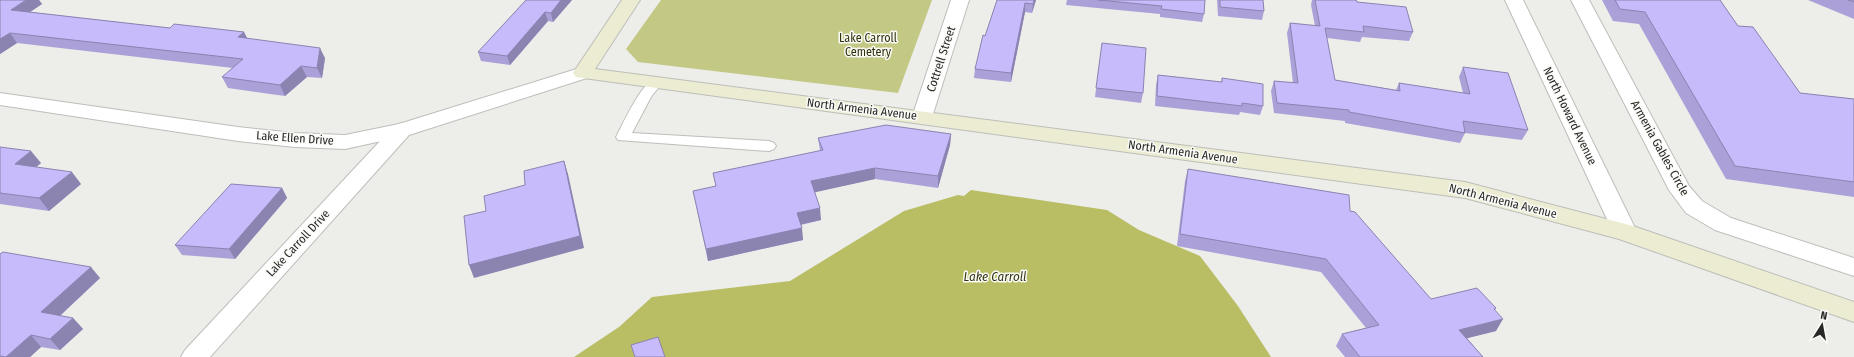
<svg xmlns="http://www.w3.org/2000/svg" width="1854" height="357" font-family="'Fira Sans Condensed',sans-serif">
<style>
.green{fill:#c4c885}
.water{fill:#b9be65}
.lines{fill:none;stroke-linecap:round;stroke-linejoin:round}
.service-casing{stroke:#bdbdba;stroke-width:2}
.minor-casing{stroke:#bdbdba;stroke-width:2}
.tertiary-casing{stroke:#bdbdba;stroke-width:2}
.secondary-casing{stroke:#bdbdba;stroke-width:2}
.service{fill:#fff;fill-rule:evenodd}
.minor{fill:#fff;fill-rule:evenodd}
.tertiary{fill:#fff;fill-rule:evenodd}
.secondary{fill:#ebecd1;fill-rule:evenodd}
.wall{fill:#aba1d8}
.shaded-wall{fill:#8b83b0}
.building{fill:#c7bbfb;stroke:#8b83b0}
.labels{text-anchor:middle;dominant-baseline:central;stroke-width:3;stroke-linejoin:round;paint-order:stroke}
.park-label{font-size:12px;fill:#31320c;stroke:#fafbf7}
.street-label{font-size:12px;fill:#272726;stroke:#fafbf7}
.water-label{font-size:13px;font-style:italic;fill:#353610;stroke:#fafbf7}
</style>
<rect width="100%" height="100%" fill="#ededea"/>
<path class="green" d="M661,0H932L898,93L638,62L626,49Z"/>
<path class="water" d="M971,190L1107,210L1139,230L1200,256L1238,306L1271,357H574L619,327L652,297L790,281L904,211L958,195L964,196Z"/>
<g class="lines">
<g class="service-casing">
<path id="service" d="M655,79L660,80L662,83L651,97L632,133L769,141L774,143L776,146L774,149L769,151L618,140L616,137C623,124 641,83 655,79Z"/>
</g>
<g class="minor-casing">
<g id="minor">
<path d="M951,0H969L932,117L929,122L922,123L915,122L912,117Z"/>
<path d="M1505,0H1523L1637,232L1633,238L1625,240L1617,238L1613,232Z"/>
<path d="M1571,0H1589L1689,186L1702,201L1731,218L1854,258V276L1715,230L1686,213L1669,190Z"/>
<path d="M402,123L409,125L412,130L409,135L210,357H181L185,350L395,125Z"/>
</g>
</g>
<g class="tertiary-casing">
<path id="tertiary" d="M583,67L590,69L593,73L590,77L409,135L345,149L295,147L238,141L0,105V93L238,127L295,133L345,135L399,124Z"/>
</g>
<g class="secondary-casing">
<path id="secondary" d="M622,0H640L595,69L1465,182L1633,226L1854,302V322L1619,239L1465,198L576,77L573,73Z"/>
</g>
<use href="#service" class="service"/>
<use href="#minor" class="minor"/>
<use href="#tertiary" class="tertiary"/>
<use href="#secondary" class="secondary"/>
</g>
<g class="wall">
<path d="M0,0H39L42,4L30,12L170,28L244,32L247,38L325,58L322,78L307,77L285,96L228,88L222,77L233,68L17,43L0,54Z"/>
<path d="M526,0H572L553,22L548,21L510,65L481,61L478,52Z"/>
<path d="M997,0H1036L1032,13L1025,12L1011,82L974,78L975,69Z"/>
<path d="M1067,0H1205L1204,14L1202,22L1160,17V14L1066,5Z"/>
<path d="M1217,0H1263L1264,11L1262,20L1218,16Z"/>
<path d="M1312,0H1356L1357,2L1413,32L1409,41L1362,37L1360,42L1327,38L1335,80L1396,90L1399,83L1463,93L1459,77L1463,67L1528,130L1522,140L1465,133L1460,143L1345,123V121L1274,113L1271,91L1274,81L1293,83L1287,33L1290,23L1315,26L1311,5Z"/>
<path d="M1602,0H1720L1738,26L1800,93L1854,99V197L1726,179L1639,24L1613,21Z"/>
<path d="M1808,0H1854V19Z"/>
<path d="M1102,43L1143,93L1141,103L1095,97Z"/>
<path d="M1158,75L1221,82L1222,78L1263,106L1260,115L1240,112L1239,115L1155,106L1156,85Z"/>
<path d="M951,134L950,145L938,188L875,179L814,192L821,220L801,225L803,240L708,261L693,191L716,186L713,173L820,151L818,138Z"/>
<path d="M0,147L41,163L36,167L81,184L49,211L0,204Z"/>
<path d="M1188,169L1350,211L1431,299L1496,308L1495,310L1496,331L1467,338L1483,357H1345L1336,346L1342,334L1366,328L1321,272L1177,246L1185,181Z"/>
<path d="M282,188L287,198L235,259L182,255L175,245Z"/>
<path d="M0,254L100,278L60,316L73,318L83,329L60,350L41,347L30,357H0Z"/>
</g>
<g class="shaded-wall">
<path d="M26,0H39L42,4L18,20L11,10Z"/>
<path d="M561,0H572L553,22L551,13Z"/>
<path d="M1034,0H1036L1032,13L1033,4Z"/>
<path d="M1025,3V12L1011,82V73Z"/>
<path d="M545,12L548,21L510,65L507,56Z"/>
<path d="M244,32L249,42L238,37Z"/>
<path d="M10,33L17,43L0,54V39Z"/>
<path d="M320,48L325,58L322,78L317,68Z"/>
<path d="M301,66L307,77L285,96L280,85Z"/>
<path d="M951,134L950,145L938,188V176Z"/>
<path d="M31,151L41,163L25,176L15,164Z"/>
<path d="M564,161L568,174L584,248L474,278L469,265Z"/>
<path d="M875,168V179L812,193L811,181Z"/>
<path d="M72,172L81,184L49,211L39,198Z"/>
<path d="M282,188L287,198L235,259L229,249Z"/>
<path d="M820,208L821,220L798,225L797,213Z"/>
<path d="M802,228L803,240L708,261L706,249Z"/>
<path d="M91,267L100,278L52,323L41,312Z"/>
<path d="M73,318L83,329L60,350L50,339Z"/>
<path d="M1503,319L1496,331L1452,342L1459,330Z"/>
<path d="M31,335L41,347L30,357H6Z"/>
</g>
<g class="building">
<path d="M0,0H26L11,10L170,28L174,24L244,32L238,37L320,48L317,68L301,66L280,85L222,77L243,59L10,33L0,39Z"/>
<path d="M526,0H561L551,13L545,12L507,56L478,52Z"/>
<path d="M997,0H1034L1033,4L1025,3L1011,73L975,69L983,35L985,36Z"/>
<path d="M1098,0H1205L1204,14L1161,9L1162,6Z"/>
<path d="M1220,0H1263L1264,11L1220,7Z"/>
<path d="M1315,0H1356L1357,2L1406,7L1413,32L1363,26L1364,32L1325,28L1335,80L1400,91L1399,83L1470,94L1463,67L1508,73L1528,130L1463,121L1465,133L1349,112V110L1277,103L1274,81L1298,83L1290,23L1320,26Z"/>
<path d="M1615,0H1720L1738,26L1753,27L1800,93L1854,99V182L1735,166L1645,12L1620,9Z"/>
<path d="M1848,0H1854V2Z"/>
<path d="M1102,43L1146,48L1143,93L1096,88Z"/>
<path d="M1158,75L1222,82V78L1263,84V106L1242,103V106L1157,96Z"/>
<path d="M886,125L951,134L938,176L875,168L811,181L820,208L797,213L802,228L706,249L693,191L716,186L713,173L823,150L818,138Z"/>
<path d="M0,147L31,151L15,164L72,172L39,198L0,193Z"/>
<path d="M564,161L580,236L469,265L464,216L486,211L484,196L525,185L524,171Z"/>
<path d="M1188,169L1349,195L1350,211L1355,212L1431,299L1477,288L1496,308L1494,309L1503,319L1459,330L1483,357H1360L1342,334L1379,325L1326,259L1180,234Z"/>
<path d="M231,184L282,188L229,249L175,245Z"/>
<path d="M3,252L91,267L41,312L73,318L50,339L31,335L6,357L0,356V254Z"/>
<path d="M658,337L665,357H635L631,345Z"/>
</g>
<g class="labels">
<g class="park-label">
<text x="868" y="38">Lake Carroll<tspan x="868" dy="14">Cemetery</tspan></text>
</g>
<g class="street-label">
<text transform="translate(941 59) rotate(-72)">Cottrell Street</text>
<text transform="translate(862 109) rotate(7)">North Armenia Avenue</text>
<text transform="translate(1570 116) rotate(64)">North Howard Avenue</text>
<text transform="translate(295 138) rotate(4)">Lake Ellen Drive</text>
<text transform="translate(1660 148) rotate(61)">Armenia Gables Circle</text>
<text transform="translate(1183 152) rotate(8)">North Armenia Avenue</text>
<text transform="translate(1503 201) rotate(14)">North Armenia Avenue</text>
<text transform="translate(298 243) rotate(-47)">Lake Carroll Drive</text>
</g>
<g class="water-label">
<text x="995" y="276">Lake Carroll</text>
</g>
</g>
<g transform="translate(1822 325) rotate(11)" stroke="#fafbf7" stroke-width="3" paint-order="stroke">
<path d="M0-3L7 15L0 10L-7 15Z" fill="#272726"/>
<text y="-6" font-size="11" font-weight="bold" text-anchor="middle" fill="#272726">N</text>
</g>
</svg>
